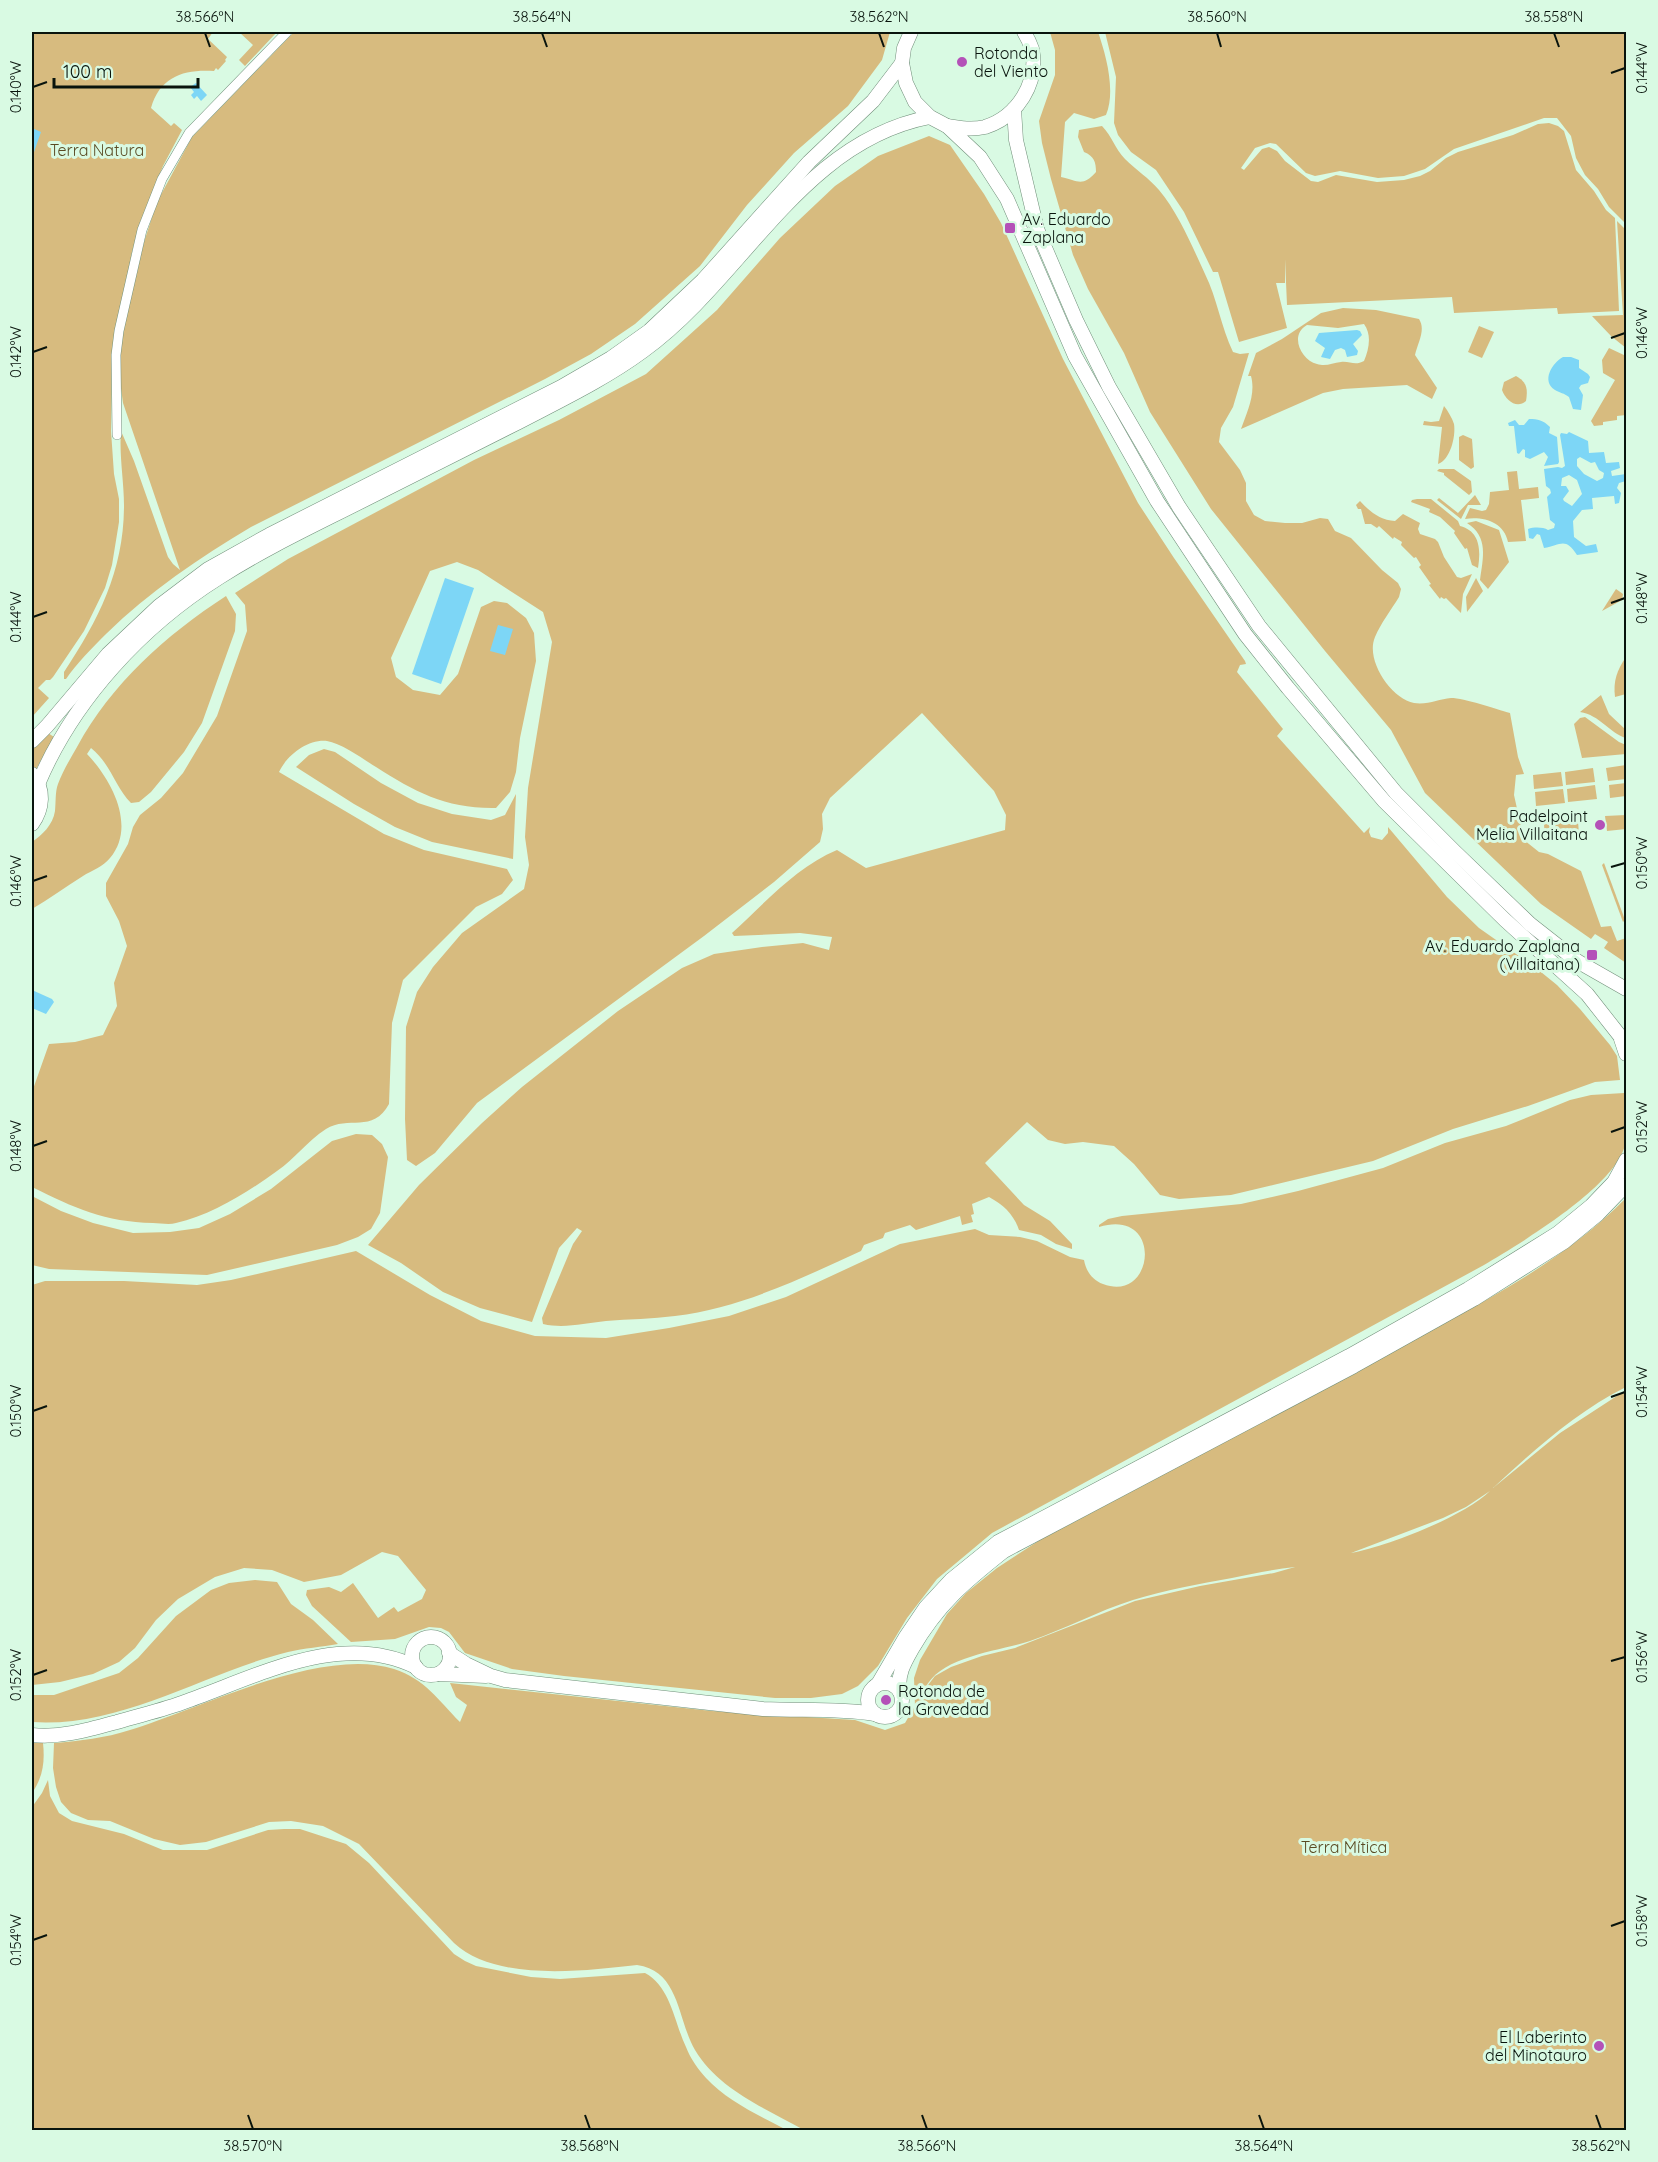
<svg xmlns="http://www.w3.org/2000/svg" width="1658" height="2162" font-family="Quicksand,sans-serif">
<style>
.green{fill:#d7bb7f;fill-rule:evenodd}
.water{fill:#7dd6f6;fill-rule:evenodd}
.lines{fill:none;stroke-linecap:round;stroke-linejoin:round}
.minor-casing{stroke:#718f7a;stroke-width:10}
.secondary-casing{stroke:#718f7a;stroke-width:15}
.minor{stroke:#fff;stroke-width:9}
.secondary{stroke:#fff;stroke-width:14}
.ticks{fill:none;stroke:#09140d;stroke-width:2}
.poi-dot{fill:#b451b8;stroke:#d9fae3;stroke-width:2}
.labels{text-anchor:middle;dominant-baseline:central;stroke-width:6;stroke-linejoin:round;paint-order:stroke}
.poi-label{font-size:16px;fill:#09140d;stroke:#d9fae3;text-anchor:start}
.park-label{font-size:16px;fill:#5a4a23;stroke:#d9fae3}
.neatline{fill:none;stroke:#09140d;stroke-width:2}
.ticks-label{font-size:15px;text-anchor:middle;fill:#09140d}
</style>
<rect width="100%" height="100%" fill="#d9fae3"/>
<g class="green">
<path d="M32,32H213L208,39L227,57L225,60L226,61L218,70L216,68L214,71C185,69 160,76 151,108L171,126L174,123L182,130L163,166L141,220L132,252L112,363L111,431L114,474L119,499V522L112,565L105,588L84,631L53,677L50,680H46L38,688L49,698L32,717Z"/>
<path d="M239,32H277L245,66L239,60L253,45Z"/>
<path d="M294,32H890L882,60L848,106L794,153L747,205L700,266L635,324L591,354L545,379L251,527C199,558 150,591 106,634C92,648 77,663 66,679H64V672C99,619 124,570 124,505C124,481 119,456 121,431L134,461L168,557L173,564L180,570L123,403L119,374L120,345L144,242L157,202L192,137Z"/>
<path d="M1050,32H1098C1106,55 1116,91 1106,115L1094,119L1074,113L1065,122L1061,177C1078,181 1083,187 1096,172C1096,162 1094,156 1084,152L1078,137L1079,130L1102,126C1112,136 1115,149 1125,159C1136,170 1149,178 1159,190C1179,214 1192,246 1205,274C1217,298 1221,327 1233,352L1240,354L1249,353L1233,407L1221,428L1219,442L1240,470L1246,483V501L1254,515L1265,521L1285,523H1302L1320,518L1328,519L1335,531L1351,538L1382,570L1398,583L1401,589L1399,597C1391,610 1381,623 1375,637C1365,660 1391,699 1414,703C1428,705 1439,699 1451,698C1464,698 1496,709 1510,713L1518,757L1524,774L1516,775L1514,795L1524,840L1539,852L1548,854L1581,871L1601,927L1611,926L1617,941L1626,938V963L1604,948L1608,942L1595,934L1591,939L1541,904L1425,793L1391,730L1325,651L1211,509L1150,412L1124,353L1088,289L1073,255L1051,179L1042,143L1039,121L1055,75V50Z"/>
<path d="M1105,32H1626V224L1609,207L1598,189L1585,175L1576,158L1571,136L1557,118H1544L1454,149L1425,169L1404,176L1378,178L1340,171L1315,176L1306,173L1276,144L1270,143L1255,148L1241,168L1244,170L1262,149L1269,147L1277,151L1285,161L1311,181L1318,182L1336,175L1377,182L1404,180L1420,176L1430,171L1446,158L1458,152L1513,135L1538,124L1549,123L1558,126L1564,131L1576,170L1594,191L1606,210L1615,218L1619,311L1558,314L1557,308L1454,313L1452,297L1287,305L1285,259V283H1276L1287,328L1239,342L1218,272H1213L1184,212L1156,170L1131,152L1118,135L1114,123L1116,77Z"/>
<path d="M929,136L950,145L984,194L1001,223L1063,359L1138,503L1174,558L1245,661L1246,664L1240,665L1237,672L1283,729L1277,736L1364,833L1370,827L1369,832L1371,837L1382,840L1388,833V827L1447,897L1479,928L1536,968L1557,985L1580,1009L1610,1045L1617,1056L1620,1080L1595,1082L1528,1106L1453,1129L1373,1161L1231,1195L1179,1199L1160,1195L1134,1164L1114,1146L1083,1142L1065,1144L1048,1140L1027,1122L985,1163L1024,1205L1050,1221L1072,1244V1249L1056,1244L1041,1235L1019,1230C1014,1215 1004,1205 989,1197L972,1204L974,1214L971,1215L973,1222L962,1225L960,1216L916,1230L910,1225L885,1233L883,1238L864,1245L861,1251C802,1278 741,1308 675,1316C652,1319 629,1319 606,1321C584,1323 565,1329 543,1324L542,1318L573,1244L582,1231L577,1228L559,1248L532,1322L480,1308L443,1292L401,1263L368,1245L419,1185L482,1123L522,1087L618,1011L682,968L714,954L762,947L803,943L829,950L832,937L800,933L734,936L732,933C764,904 796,867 837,850L866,868L1005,830L1006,815L994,791L922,713L830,798L822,814L823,829L820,842L774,882L704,936L477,1103L435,1153L416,1166L407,1160L405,1119L406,1027L417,992L433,967L462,933L524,889L529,865L525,837L528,788L552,642L543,612L478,570L457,562L430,571L391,658L396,677L413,690L440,695L458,674L481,607L494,601L507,603L526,618L534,633L536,661L520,738L516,772L510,792L496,808C447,809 415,792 376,767C363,759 341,743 327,741C308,739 287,755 279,772L384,834L424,850L507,869L513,880L502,894L476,907L403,980L392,1023L389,1104C373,1134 348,1115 326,1129C307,1141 295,1159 277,1171C248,1192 212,1215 176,1223C169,1225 160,1223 153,1223C105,1222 74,1208 32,1187V1092L49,1044L75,1042L103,1035L117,1006L114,983L127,946L119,921L106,896V883L128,844L133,827L140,815L161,798L183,773L217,716L247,631L245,605L235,593L288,559L474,460L559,420L646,374L717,310L780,238L835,186L878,156Z"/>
<path d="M1617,221L1626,230V348L1611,336L1592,316L1623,315Z"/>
<path d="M1343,308L1376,310L1419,319C1426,330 1418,342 1415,355L1437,388L1432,399L1407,385L1343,389L1323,393L1241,429C1247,412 1256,394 1251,376H1248L1256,353L1282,339L1321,313ZM1307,325L1338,328L1364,324C1372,335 1369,349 1364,361C1355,366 1350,361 1341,362C1332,363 1326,367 1317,364C1301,360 1289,335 1307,325Z"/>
<path d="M1479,326L1494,332L1482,358L1468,352Z"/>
<path d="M1609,348L1626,356V415L1617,416V420L1603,422V425L1594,426L1591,421L1615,380L1603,373L1602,360Z"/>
<path d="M1516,376C1527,382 1528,389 1526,401C1517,409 1506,401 1502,390L1504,382Z"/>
<path d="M1444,406C1448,411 1452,418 1454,424C1456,437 1450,460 1438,464L1442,427L1423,425L1424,421L1431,422L1439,421Z"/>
<path d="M1463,435L1472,439L1474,467L1471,469L1459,460V437Z"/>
<path d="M1439,469H1454L1471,481L1472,492L1469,495L1444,475V473L1437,471Z"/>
<path d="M1517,471L1519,489L1538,487L1539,498L1521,500L1526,541L1508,542C1504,522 1483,516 1465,519L1470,508L1482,511L1486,510L1489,504L1490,492L1509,490L1507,472Z"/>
<path d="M1475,495L1481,505H1468L1461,519L1437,500L1439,498L1458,513Z"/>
<path d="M1417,499H1431L1458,521L1460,526C1480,531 1481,550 1478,568L1472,565L1467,548L1465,549L1454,533L1455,531L1440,517L1429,512L1430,509L1411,502L1412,500Z"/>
<path d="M1360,501C1370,512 1380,520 1395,521L1403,514L1420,523L1418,529L1420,534L1435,539L1438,542L1444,557L1457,577L1461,578L1472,574L1463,594L1461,613L1446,598L1444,599L1441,597L1440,599L1429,585L1431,584L1419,567L1421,565L1416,557L1414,558L1401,545L1402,542L1394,537L1393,539L1379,526L1377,528L1371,524H1365L1361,509H1358L1356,505Z"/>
<path d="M1476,521L1499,530L1509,562L1488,589L1480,580C1483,558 1489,537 1467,523Z"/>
<path d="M1476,578L1483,591L1467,612L1466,597Z"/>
<path d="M1616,589L1623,594L1622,600L1602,611Z"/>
<path d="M226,596L236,614L235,631L202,723L184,752L151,792L139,802L131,803C115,787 111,764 91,748L87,754C111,779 137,826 110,858C104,866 91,871 83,876C65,887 49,899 32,909V842C42,835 53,825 55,811C56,802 55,792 58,784C63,771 70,759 77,747C111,684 166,635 226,596Z"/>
<path d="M1626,657V694L1615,697C1613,681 1617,670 1626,657Z"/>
<path d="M1601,695L1609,714L1626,730V738C1609,733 1600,715 1580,712Z"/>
<path d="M1585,717L1619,742L1626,745V754L1582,758L1574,724L1580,718Z"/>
<path d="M48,733L54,737L35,771L32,767V749Z"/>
<path d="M324,749L335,752L381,783L418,803L452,814L491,820L505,815L516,794L513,859L432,842L395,827L354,804L296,767L309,755Z"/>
<path d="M1626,765V779L1608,781L1606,768Z"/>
<path d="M1593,768L1595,782L1566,785L1565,772Z"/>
<path d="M1561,772L1563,786L1534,789L1533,775Z"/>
<path d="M1626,783V796L1610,798L1609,785Z"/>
<path d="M1595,785L1597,799L1568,802L1567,789Z"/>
<path d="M1563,789L1565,803L1536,806L1535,792Z"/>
<path d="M1626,815V829L1607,831L1605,816Z"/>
<path d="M1578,820L1579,836L1545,839L1544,824Z"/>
<path d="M1604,863L1625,920L1623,922L1602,865Z"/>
<path d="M1624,1093C1628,1105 1629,1125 1624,1136L1626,1137C1627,1181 1519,1244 1484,1265L992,1533L937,1579L907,1618L878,1666L858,1686L842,1694L811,1698H775L564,1676L512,1669L465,1653L449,1632L441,1628L429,1627L395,1639L351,1642L312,1606L306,1595L307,1590L329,1587L341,1592L353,1583L378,1618L394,1607L398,1612L422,1599L426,1590L398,1556L382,1552L341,1575L304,1582L272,1570L244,1568L215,1577L178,1599L156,1620L135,1648L119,1662L93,1674L60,1682L32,1685V1285L45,1281H124L197,1285L231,1280L356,1251L430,1295L481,1321L535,1336L606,1338L669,1328L729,1316L786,1297L900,1244L975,1229L989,1235L1020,1237L1037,1241L1070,1257L1084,1260C1086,1271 1092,1280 1103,1284C1155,1304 1164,1207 1099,1227V1225L1108,1219L1122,1216L1241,1204L1298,1191L1383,1168L1445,1143L1506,1126L1570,1100L1591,1095Z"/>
<path d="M356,1134L372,1135L382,1144L388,1157L380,1213L371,1229L358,1237L337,1245L207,1275L49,1269L32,1265V1196L61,1211L93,1223L133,1233L170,1232L199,1228L230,1214L271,1189L332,1141Z"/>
<path d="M1626,1198V1387C1576,1412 1533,1451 1493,1488L1560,1433L1626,1390V2130H804C766,2109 718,2089 695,2050C677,2019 680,1971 637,1965C583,1971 496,1982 454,1943L359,1844L323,1826L291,1821L269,1822L206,1842L180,1845L154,1839L110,1821L88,1820L71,1813L61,1802L56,1787L53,1768L54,1743C80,1741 105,1738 130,1730C202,1708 321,1646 394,1669C425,1679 438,1700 460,1722L467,1705L456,1697L450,1683L712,1711L855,1720L885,1730L905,1723L915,1706L914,1678L920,1660L947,1614L966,1593L997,1568L1043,1538C1152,1482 1259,1422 1367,1364C1457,1315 1554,1271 1626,1198ZM1490,1491C1463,1517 1388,1546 1351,1553L1443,1518L1466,1507ZM1295,1567L1274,1573L1200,1586L1135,1601L1015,1648L982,1656L951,1667L935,1676L925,1689C939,1656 1000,1651 1030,1641C1065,1629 1098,1611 1133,1600C1165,1590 1199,1584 1232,1578C1252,1574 1274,1569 1295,1567Z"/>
<path d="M255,1580L277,1582L291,1604L313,1620L338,1644C322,1647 304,1648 288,1652C203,1673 122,1728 32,1722V1695H54L119,1673L138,1658L176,1616L211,1590L229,1583Z"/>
<path d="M32,1743H43C45,1762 43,1777 32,1793Z"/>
<path d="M48,1780L50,1796L59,1813L72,1821L124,1834L163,1850H207L268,1830L284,1829H300L346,1844L369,1863L454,1954L465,1961L476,1966L531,1977L560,1979L645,1973C671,1987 674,2022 686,2047C690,2058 698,2069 706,2078C727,2101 760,2116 787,2130H32V1807L42,1793Z"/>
</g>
<g class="water">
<path d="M196,83L207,95L201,101L197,96L194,99L191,95L194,92L190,87Z"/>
<path d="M32,128L41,132L34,152H32Z"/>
<path d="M1357,330L1360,331L1362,335L1353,344L1358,351L1357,355L1347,357L1345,350L1341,348L1335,350L1330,359L1321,357L1325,348L1315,341L1319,333Z"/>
<path d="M1563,357H1571L1579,360V368L1588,374L1590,377L1588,383L1581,385L1579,388L1583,395L1581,410L1573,409L1569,397C1564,393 1560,393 1555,390C1541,381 1552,363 1563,357Z"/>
<path d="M1529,419C1538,419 1543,420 1550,427L1549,433L1557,437L1559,462L1558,464L1544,466L1548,457L1544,452L1530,459L1525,457V450L1523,449L1519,454L1517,453L1514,426H1509L1508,423L1515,420L1519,425H1524Z"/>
<path d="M1569,432L1588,441L1589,453L1604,452L1606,463L1619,462L1620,468L1611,471L1612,476L1626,474V481L1619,483L1617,488L1621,493L1619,503L1615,504L1614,496L1592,498L1593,509L1582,510L1573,521L1574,537L1586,546L1596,544L1598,552L1577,555C1565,536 1560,546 1544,548L1540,535L1537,534L1533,539L1529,538L1528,529C1534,527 1543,527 1548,530L1554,528L1555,524L1550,520L1547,497L1551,493L1550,489L1546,486L1544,469L1558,467L1562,468L1565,466L1560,435L1561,433L1567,434ZM1580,457L1591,463L1595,462L1599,470L1604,473L1603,478L1597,481L1584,474L1577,466V459ZM1569,475L1577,480L1582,494L1572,506L1564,501L1563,499L1569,491L1566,486H1561L1562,478Z"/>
<path d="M445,578L474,588L441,684L412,674Z"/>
<path d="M498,625L513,629L505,655L490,651Z"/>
<path d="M32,990L52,999L54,1002L46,1014L32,1008Z"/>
</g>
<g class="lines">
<g class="minor-casing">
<path id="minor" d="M117,435L116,355L119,331L142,230L162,179L189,133L287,32"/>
</g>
<g class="secondary-casing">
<g id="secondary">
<path d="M911,32L904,48L902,63L906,83L915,102L930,117L947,126L980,157L1007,199L1075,356L1157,501L1245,634L1288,688L1384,801L1505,920L1587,994L1620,1036L1626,1054"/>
<path d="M1014,109L1016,140L1037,229L1076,320L1109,387L1179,507L1259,626L1396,793L1454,851L1530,924L1577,961L1626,989"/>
<path d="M947,126C960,128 972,130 985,127C1017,117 1039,83 1032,49C1030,43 1027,37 1024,32"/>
<path d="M32,741L47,726L108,654L159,606L208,569L269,535L561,387L611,358L649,331L703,280L809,162L873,101L902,63"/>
<path d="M32,774C45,789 43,809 32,824"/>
<path d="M38,784C74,699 142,626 220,577C267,547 317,524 366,499C417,473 468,448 519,422C561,400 605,379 643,351C744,278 800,142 930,117"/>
<circle cx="431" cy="1656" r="19"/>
<path d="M449,1653L466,1664L491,1676L505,1680L763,1709C800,1711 837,1708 875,1714"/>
<path d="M438,1674L486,1676"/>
<circle cx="885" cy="1700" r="17"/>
<path d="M878,1684L905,1638L926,1607L951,1580L998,1542L1349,1356L1468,1289L1558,1233L1591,1206L1614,1182L1626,1160"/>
<path d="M900,1692C897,1675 904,1663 912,1649C938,1604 965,1582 1004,1551L1354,1366L1474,1299L1564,1242L1598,1214L1626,1185"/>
<path d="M32,1735C61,1738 88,1730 117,1722C140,1715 164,1710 187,1701C258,1676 341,1630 416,1667"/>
</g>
</g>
<use href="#minor" class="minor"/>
<use href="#secondary" class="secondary"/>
</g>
<path class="ticks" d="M205,33L210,47M542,33L547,47M879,33L884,47M1217,33L1221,47M1554,33L1559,47M1611,73L1625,68M33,87L47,82M1611,338L1625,333M33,352L47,347M1611,603L1625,598M33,617L47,612M1611,867L1625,863M33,881L47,876M1611,1132L1625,1127M33,1146L47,1141M1611,1397L1625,1392M33,1411L47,1406M1611,1661L1625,1657M33,1675L47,1670M1611,1926L1625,1921M33,1940L47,1935M248,2115L253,2129M585,2115L590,2129M922,2115L927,2129M1259,2115L1264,2129M1596,2115L1601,2129"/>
<g class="poi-dot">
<circle cx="962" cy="62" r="6"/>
<rect x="1004" y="222" width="12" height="12" rx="3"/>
<circle cx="1600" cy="825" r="6"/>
<rect x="1586" y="949" width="12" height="12" rx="3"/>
<circle cx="886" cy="1700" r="6"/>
<circle cx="1599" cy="2046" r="6"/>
</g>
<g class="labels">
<g class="poi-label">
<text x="974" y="53">Rotonda<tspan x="974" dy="18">del Viento</tspan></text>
<text x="1022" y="219">Av. Eduardo<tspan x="1022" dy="18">Zaplana</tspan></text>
<text x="1588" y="816" text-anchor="end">Padelpoint<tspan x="1588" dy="18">Melia Villaitana</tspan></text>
<text x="1580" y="946" text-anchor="end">Av. Eduardo Zaplana<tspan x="1580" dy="18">(Villaitana)</tspan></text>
<text x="898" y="1691">Rotonda de<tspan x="898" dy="18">la Gravedad</tspan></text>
<text x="1587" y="2037" text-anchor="end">El Laberinto<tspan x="1587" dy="18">del Minotauro</tspan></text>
</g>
<g class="park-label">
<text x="97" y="150">Terra Natura</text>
<text x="1344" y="1847">Terra Mítica</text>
</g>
</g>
<rect width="1658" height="2162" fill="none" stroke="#d9fae3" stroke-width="66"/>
<path d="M54 78v9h144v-9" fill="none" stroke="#09140d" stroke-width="3"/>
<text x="63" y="78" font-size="18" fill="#09140d" stroke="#d9fae3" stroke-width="4.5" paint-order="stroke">100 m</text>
<rect x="33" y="33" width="1592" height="2096" class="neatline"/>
<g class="ticks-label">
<text x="205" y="22">38.566°N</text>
<text x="542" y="22">38.564°N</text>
<text x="879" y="22">38.562°N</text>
<text x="1217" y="22">38.560°N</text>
<text x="1554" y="22">38.558°N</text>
<text transform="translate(1642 68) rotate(-90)" y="5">0.144°W</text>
<text transform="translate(16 87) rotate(-90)" y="5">0.140°W</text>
<text transform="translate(1642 333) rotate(-90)" y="5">0.146°W</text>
<text transform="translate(16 352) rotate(-90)" y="5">0.142°W</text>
<text transform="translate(1642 598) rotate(-90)" y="5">0.148°W</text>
<text transform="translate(16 617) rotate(-90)" y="5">0.144°W</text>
<text transform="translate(1642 863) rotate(-90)" y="5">0.150°W</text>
<text transform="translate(16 881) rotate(-90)" y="5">0.146°W</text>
<text transform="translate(1642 1127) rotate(-90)" y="5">0.152°W</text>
<text transform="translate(16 1146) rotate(-90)" y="5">0.148°W</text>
<text transform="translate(1642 1392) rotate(-90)" y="5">0.154°W</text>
<text transform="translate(16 1411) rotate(-90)" y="5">0.150°W</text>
<text transform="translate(1642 1657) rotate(-90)" y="5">0.156°W</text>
<text transform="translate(16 1675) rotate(-90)" y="5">0.152°W</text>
<text transform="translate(1642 1921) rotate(-90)" y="5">0.158°W</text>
<text transform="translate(16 1940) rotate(-90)" y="5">0.154°W</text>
<text x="253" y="2151">38.570°N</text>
<text x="590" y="2151">38.568°N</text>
<text x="927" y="2151">38.566°N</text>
<text x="1264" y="2151">38.564°N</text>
<text x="1601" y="2151">38.562°N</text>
</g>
</svg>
